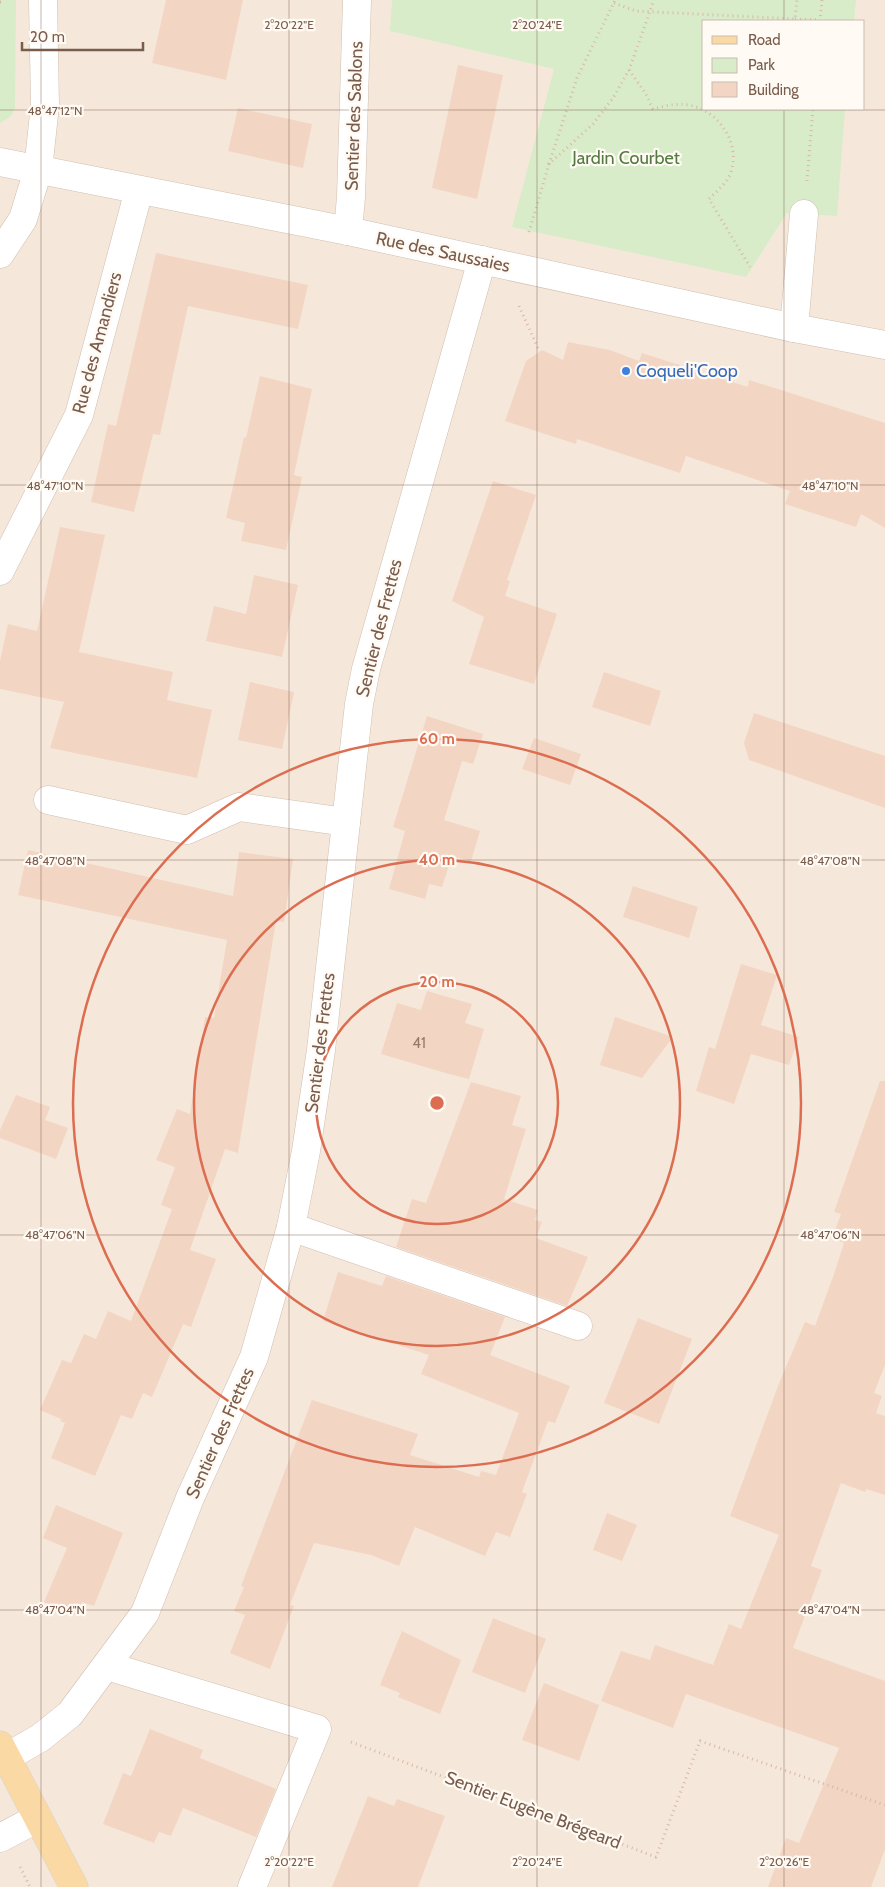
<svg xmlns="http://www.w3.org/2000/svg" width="885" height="1887" font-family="Cabin,sans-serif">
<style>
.residential{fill:#f5e8da;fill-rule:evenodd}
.green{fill:#d8ecc9}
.building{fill:#f3d5c3}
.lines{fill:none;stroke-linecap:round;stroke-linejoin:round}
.minor-casing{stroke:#d1beb0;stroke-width:29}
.major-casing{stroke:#dad1cd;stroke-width:29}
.path{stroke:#d9b8a5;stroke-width:3;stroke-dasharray:1 4;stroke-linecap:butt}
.minor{stroke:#fff;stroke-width:28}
.major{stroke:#fbd9a5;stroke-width:28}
.ticks{fill:none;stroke:#7a5c4d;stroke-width:1;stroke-opacity:0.45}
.ring{fill:none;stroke:#dc6d51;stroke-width:2.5}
.shop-dot{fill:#3f7fe0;stroke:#fffaf3;stroke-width:2}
.labels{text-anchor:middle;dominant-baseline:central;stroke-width:4.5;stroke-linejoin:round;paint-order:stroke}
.number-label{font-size:15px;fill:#987a6a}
.street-label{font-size:18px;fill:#7a5c4d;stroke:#fffaf3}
.park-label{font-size:18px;fill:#537a41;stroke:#fffaf3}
.shop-label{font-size:18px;fill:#366cbe;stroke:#fffaf3;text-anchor:start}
.ticks-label{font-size:12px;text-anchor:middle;fill:#7a5c4d;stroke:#fffaf3;stroke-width:4.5;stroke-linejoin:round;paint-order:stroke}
.centre{fill:#dc6d51;stroke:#fffaf3;stroke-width:2.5}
.ring-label{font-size:15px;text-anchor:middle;font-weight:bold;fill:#dc6d51;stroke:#fffaf3;stroke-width:4.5;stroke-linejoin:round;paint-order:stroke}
</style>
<rect width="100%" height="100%" fill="#fdf6ec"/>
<path class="residential" d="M0,0H885V1887H0ZM704,21H864V109H704Z"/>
<g class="green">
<path d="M0,0H16L15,108L11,116L0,123Z"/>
<path d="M392,0H856L854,21H704V109H845L837,216L787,213L746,277L512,227L554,69L390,31Z"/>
</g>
<g class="building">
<path d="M166,0H243L226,80L152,63Z"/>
<path d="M458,65L503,75L477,199L432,188Z"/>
<path d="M238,108L312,124L303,168L228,151Z"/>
<path d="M156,253L308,285L298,329L188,306L160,435L153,434L134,512L91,502L108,424L116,426Z"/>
<path d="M568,342L610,350L639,361L642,353L748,387L749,380L885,423V528L861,514L856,527L785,504L790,491L686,456L680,473L577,439L576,444L505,421L526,361L542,350L563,360Z"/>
<path d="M260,376L312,389L294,475L302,477L286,550L241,541L245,523L226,518L244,437L246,438Z"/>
<path d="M493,481L536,495L507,580L510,581L505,596L557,614L534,684L469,664L484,617L452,601Z"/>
<path d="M60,527L105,535L79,652L173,672L167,700L212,710L197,778L50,748L64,702L0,689V661L8,624L37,631Z"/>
<path d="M254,575L298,585L282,657L206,641L214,606L246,614Z"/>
<path d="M604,672L661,691L650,726L592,707Z"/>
<path d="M250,682L294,692L282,749L238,740Z"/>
<path d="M754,713L885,756V808L749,760L744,743Z"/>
<path d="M427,716L483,734L473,764L462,761L444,820L480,831L471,861L452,856L442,887L429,884L425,899L389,889L405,831L393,827Z"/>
<path d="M534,738L581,754L570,785L522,769Z"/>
<path d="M28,850L233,896L239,852L293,859L284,922L276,921L238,1153L225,1149L190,1250L216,1259L191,1327L183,1324L152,1397L143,1393L132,1419L121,1415L95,1476L51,1458L65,1423L60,1421L61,1419L40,1410L62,1360L71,1363L84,1334L96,1339L108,1311L131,1321L172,1209L161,1205L175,1167L156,1160L177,1109L190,1114L205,1017L214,1018L227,940L18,895Z"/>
<path d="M633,886L698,907L689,938L623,917Z"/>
<path d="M741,964L777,975L761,1025L799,1037L789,1065L751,1054L734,1104L696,1091L709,1047L715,1049Z"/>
<path d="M427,991L472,1004L465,1023L484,1029L469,1079L449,1074L381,1054L397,1003L421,1010Z"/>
<path d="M615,1017L673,1037L642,1078L600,1065Z"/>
<path d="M880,1081H885V1365L874,1393L882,1396L876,1413L885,1416V1495L866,1489L865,1492L841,1483L811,1566L822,1570L793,1648L885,1681V1849L871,1887H768L786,1838L799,1843L839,1748L686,1694L673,1728L601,1701L621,1651L650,1660L655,1645L713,1665L729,1624L741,1629L779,1535L730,1516L778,1386L805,1322L815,1326L834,1274L844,1243L832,1238L841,1214L834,1212Z"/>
<path d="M471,1082L521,1096L512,1125L526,1129L504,1199L538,1210L535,1220L542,1222L536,1238L588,1257L567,1306L396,1247L412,1199L426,1203Z"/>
<path d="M16,1095L50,1107L45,1120L68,1128L56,1159L0,1138V1130Z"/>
<path d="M338,1272L382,1286L386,1276L505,1317L490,1355L570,1386L555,1423L548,1421L522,1492L527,1494L510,1537L496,1532L485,1556L415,1527L399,1566L371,1555L314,1543L290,1605L294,1606L270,1669L230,1653L245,1615L234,1611L244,1587L241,1586L312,1400L418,1434L410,1455L479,1477L481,1471L496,1475L519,1413L421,1374L429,1355L323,1321Z"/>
<path d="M638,1318L692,1339L659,1424L604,1403Z"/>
<path d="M56,1505L123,1533L94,1606L82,1602L77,1616L44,1602L67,1548L43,1538Z"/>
<path d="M607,1513L637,1525L622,1561L593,1550Z"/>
<path d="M493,1618L546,1639L525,1693L472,1672Z"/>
<path d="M402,1631L461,1660L440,1714L398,1697L400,1693L380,1685Z"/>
<path d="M544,1683L599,1705L579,1761L522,1740Z"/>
<path d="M150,1729L203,1750L200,1758L276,1789L256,1837L183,1808L171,1836L159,1832L154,1843L103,1824L123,1773L131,1776Z"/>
<path d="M368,1796L394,1806L397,1799L445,1816L418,1887H332Z"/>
</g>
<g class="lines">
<g class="minor-casing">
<g id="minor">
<path d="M0,162L348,231L794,328L885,345"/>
<path d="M348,231L351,197L357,0"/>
<path d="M0,254L23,219L38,170L45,105L43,0"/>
<path d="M794,328L804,214"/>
<path d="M0,571L79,415L139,190"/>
<path d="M48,800L187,830L239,807L346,822"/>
<path d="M291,1227L578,1326"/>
<path d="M107,1666L317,1729L252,1887"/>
<path d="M7,1757L40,1738L70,1714L145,1613L190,1498L254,1357L291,1227L306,1151L321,1050L359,704L366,669L482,260"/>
<path d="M0,1838L38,1818"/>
</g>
</g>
<g class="major-casing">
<path id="major" d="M0,1745L74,1887"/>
</g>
<g class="path">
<path d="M0,2H2"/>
<path d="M614,3L636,11L795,19L797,0"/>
<path d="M795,19L820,20"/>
<path d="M820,21L822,0"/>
<path d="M629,70L646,94L653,109C665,106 676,103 688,105C717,109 741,142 731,172C727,183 717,191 709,199L750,267"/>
<path d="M549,164L577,78L615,0"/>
<path d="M807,181L813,109"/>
<path d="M529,232L549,164L593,124L613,98L629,70L654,0"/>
<path d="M519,306L538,348"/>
<path d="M351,1742L656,1857L700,1741L885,1805"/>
<path d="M20,1867L30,1887"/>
</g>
<use href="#minor" class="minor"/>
<use href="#major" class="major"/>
</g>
<path class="ticks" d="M41,0V1887M289,0V1887M537,0V1887M784,0V21M784,109V1887M0,110H885M0,485H885M0,860H885M0,1235H885M0,1610H885"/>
<g class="ring">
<circle cx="437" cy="1103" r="121"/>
<circle cx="437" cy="1103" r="243"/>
<circle cx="437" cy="1103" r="364"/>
</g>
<circle class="shop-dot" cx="626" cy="371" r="5"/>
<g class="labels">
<g class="number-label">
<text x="419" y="1043">41</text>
</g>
<g class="street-label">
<text transform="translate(354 116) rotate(-88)">Sentier des Sablons</text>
<text transform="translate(443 252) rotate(12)">Rue des Saussaies</text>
<text transform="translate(97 343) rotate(-75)">Rue des Amandiers</text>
<text transform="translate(379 628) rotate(-76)">Sentier des Frettes</text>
<text transform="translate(320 1043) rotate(-83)">Sentier des Frettes</text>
<text transform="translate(220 1433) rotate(-66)">Sentier des Frettes</text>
<text transform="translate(533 1810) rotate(21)">Sentier Eugène Brégeard</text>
</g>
<g class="park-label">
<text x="626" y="158">Jardin Courbet</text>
</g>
<g class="shop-label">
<text x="636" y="371">Coqueli'Coop</text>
</g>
</g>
<g class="ticks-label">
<text x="289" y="29">2°20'22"E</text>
<text x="537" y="29">2°20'24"E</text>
<text x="55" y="115">48°47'12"N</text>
<text x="55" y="490">48°47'10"N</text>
<text x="830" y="490">48°47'10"N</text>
<text x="55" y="865">48°47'08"N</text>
<text x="830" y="865">48°47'08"N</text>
<text x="55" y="1239">48°47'06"N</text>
<text x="830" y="1239">48°47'06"N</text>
<text x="55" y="1614">48°47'04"N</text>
<text x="830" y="1614">48°47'04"N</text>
<text x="289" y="1866">2°20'22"E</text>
<text x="537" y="1866">2°20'24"E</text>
<text x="784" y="1866">2°20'26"E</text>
</g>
<circle cx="437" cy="1103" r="8" class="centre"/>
<g class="ring-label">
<text x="437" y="744">60 m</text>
<text x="437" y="865">40 m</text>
<text x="437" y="987">20 m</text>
</g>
<rect x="702" y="20" width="162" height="90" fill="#fffaf3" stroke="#cabbb1"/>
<rect x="712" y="36" width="25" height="8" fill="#fbd9a5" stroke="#cabbb1"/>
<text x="748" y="45" font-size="15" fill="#7a5c4d">Road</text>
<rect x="712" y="58" width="25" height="15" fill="#d8ecc9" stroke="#cabbb1"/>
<text x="748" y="70" font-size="15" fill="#7a5c4d">Park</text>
<rect x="712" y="82" width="25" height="15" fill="#f3d5c3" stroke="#cabbb1"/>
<text x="748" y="95" font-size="15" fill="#7a5c4d">Building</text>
<path d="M22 42v8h121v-8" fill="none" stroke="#7a5c4d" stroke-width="2.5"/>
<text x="30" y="42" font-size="15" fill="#7a5c4d" stroke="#fffaf3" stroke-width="4" paint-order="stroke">20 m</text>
</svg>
